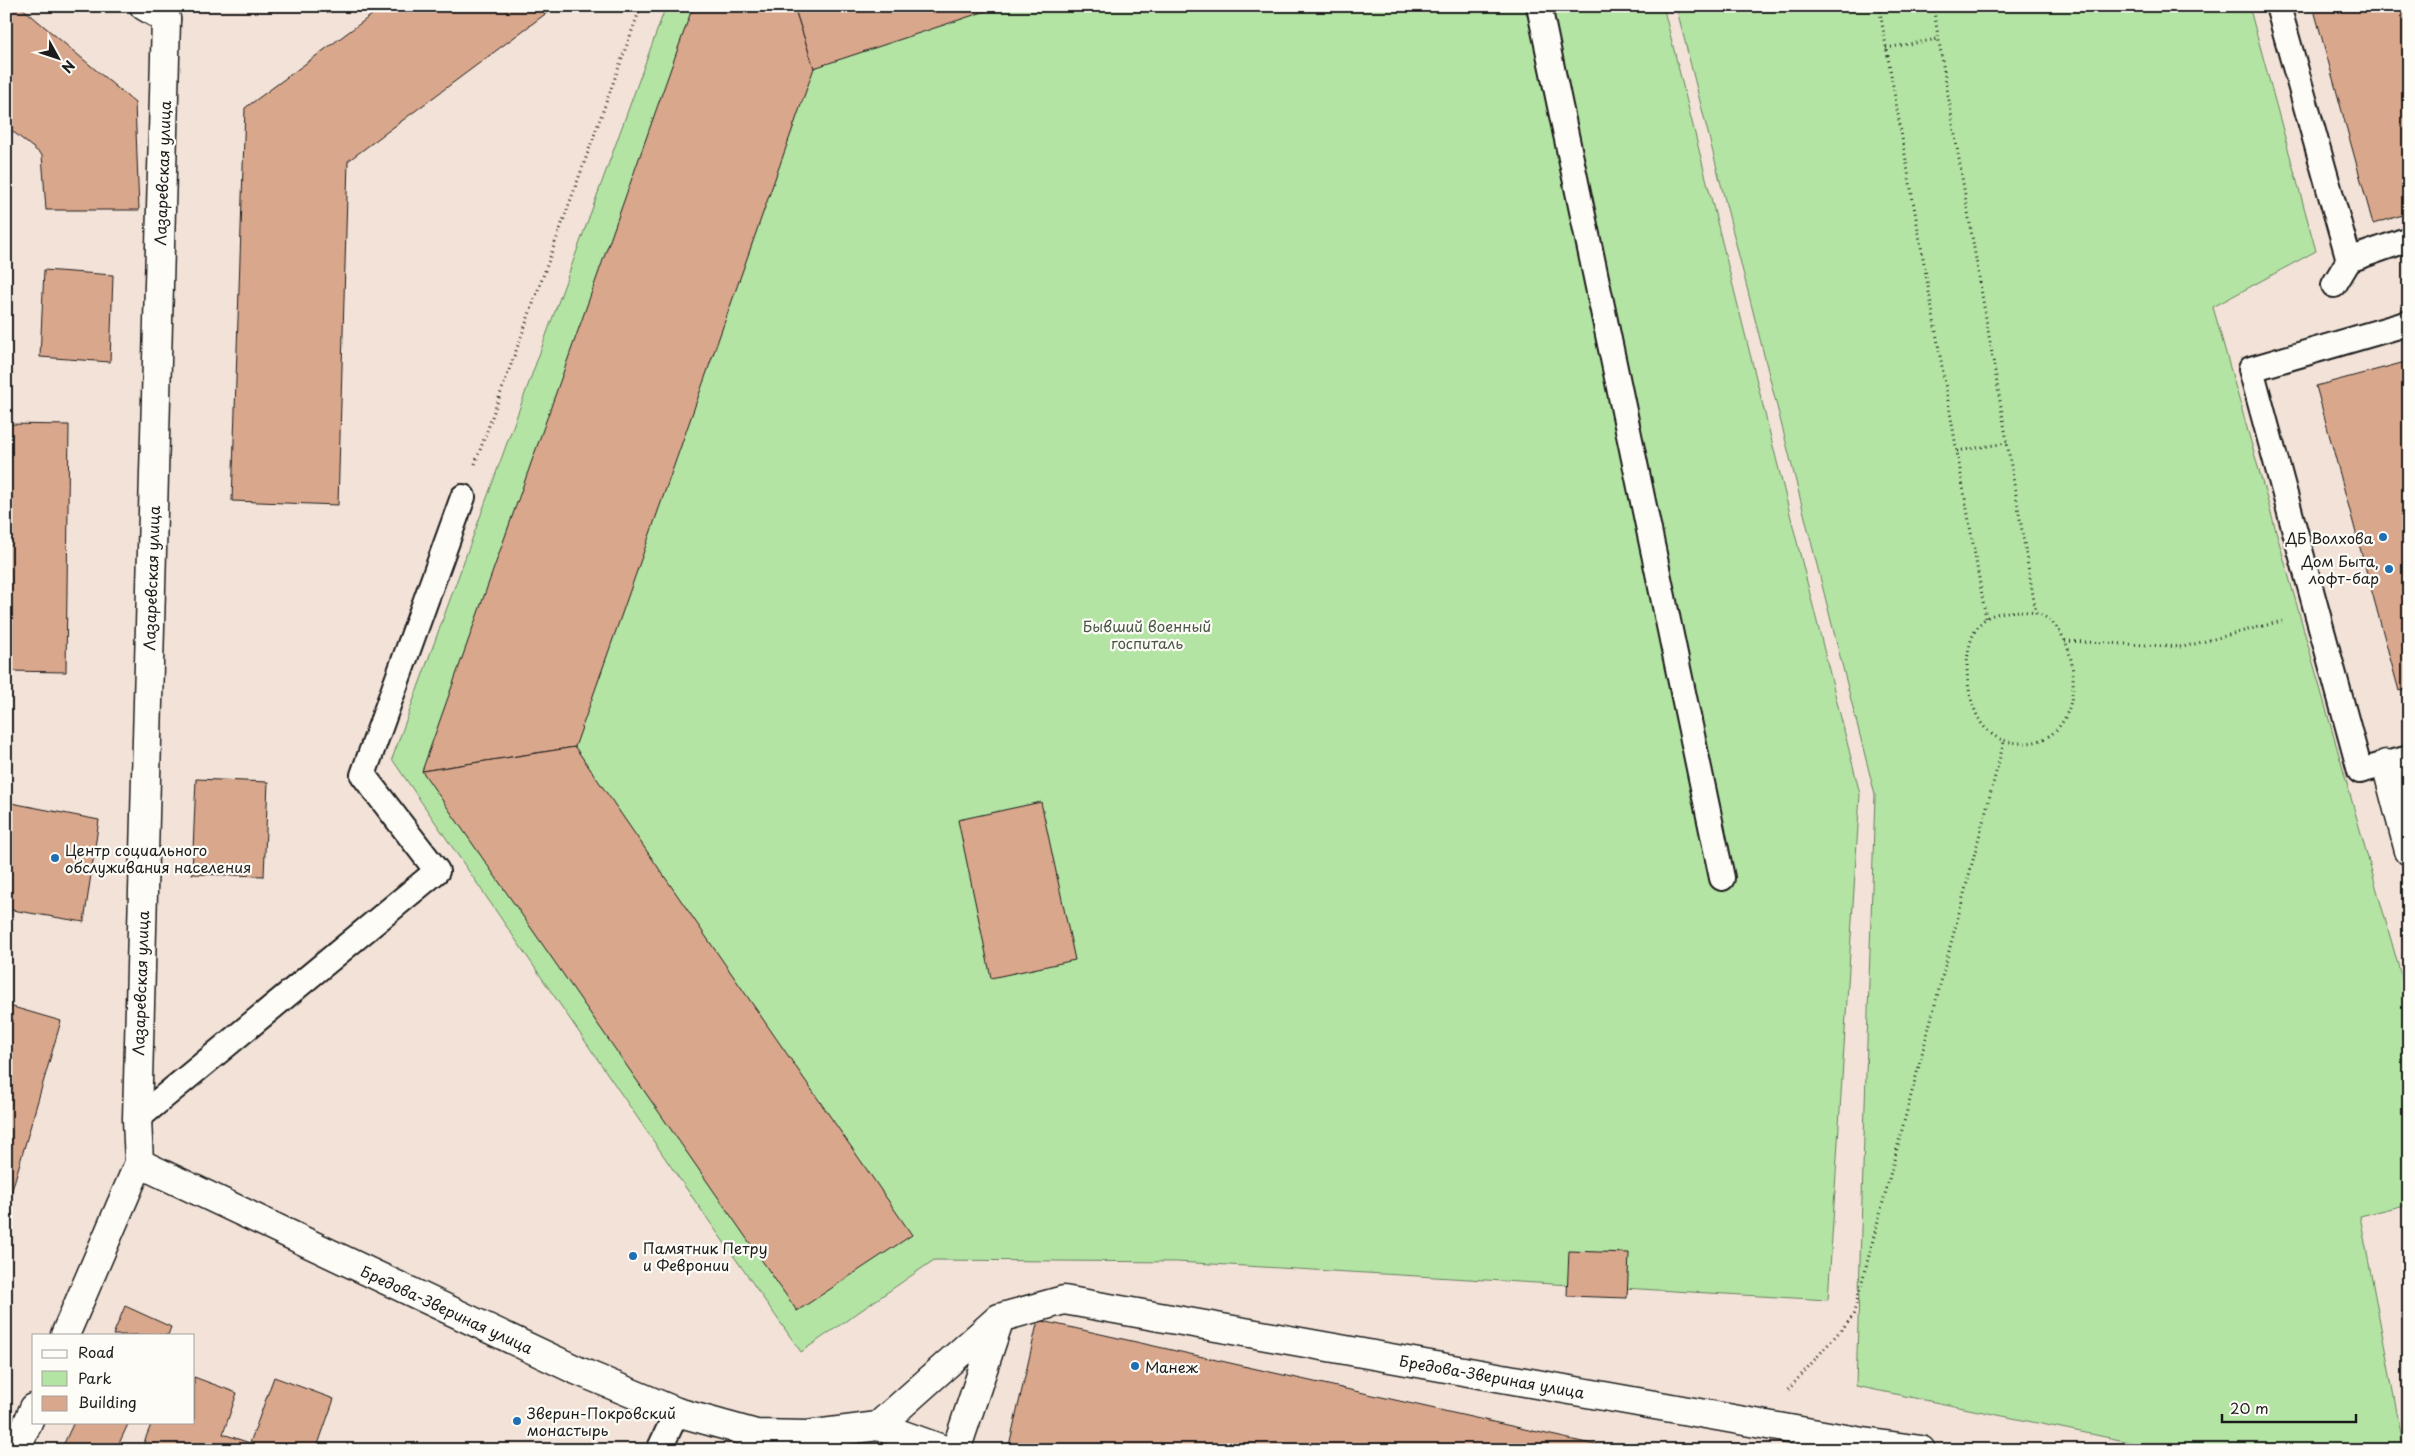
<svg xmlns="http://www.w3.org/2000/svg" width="2415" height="1456" font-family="'Playpen Sans',sans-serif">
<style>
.green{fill:#b3e4a4;stroke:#688060}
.building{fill:#d9a78c;stroke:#1c1c1c}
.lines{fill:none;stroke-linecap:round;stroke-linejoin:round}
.service-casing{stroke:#1c1c1c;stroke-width:28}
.minor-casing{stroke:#1c1c1c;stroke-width:31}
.path{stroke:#1c1c1c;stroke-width:3;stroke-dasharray:1 4;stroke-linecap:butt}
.service{stroke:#fdfcf7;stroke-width:24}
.minor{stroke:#fdfcf7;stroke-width:28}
.poi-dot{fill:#1f6fb2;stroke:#fdfcf7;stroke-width:2}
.labels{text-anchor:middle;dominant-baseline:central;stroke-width:4.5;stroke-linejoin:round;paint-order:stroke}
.street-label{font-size:15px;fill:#1c1c1c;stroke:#fdfcf7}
.poi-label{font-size:15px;fill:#1c1c1c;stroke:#fdfcf7;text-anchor:start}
.park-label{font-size:15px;fill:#495845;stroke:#fdfcf7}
</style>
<rect width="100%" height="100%" fill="#f2e2d7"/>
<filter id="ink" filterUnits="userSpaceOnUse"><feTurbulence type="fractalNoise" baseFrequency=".02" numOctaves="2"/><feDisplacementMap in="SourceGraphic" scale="10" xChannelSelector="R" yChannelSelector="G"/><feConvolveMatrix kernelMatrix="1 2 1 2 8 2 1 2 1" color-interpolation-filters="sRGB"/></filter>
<g filter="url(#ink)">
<g class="green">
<path d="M666,6H1663L1860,794L1828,1300L1177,1262L934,1260L801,1352L674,1171L392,759Z"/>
<path d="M1676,6H2249L2316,251L2213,307L2409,1004V1204L2360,1216L2404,1450H2169L1856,1386L1875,795Z"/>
</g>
<g class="building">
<path d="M6,6H20L135,103L139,210H46L42,155L6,126Z"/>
<path d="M384,6H556L348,161L338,505L232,501L245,108Z"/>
<path d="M693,6H794L814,68L575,747L422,771Z"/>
<path d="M794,6H1001L814,68Z"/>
<path d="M2313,6H2404L2409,22V213L2373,224Z"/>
<path d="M44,270L113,275L110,362L40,357Z"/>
<path d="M2409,361V688L2399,691L2316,386Z"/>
<path d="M6,424L69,425L66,672L6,671Z"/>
<path d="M575,747L912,1235L797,1311L422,771Z"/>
<path d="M196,779L268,782L264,876L192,874Z"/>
<path d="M6,802L99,820L84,922L6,909Z"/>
<path d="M1041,802L1075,960L991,978L958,820Z"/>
<path d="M6,1005L61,1021L10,1197L6,1196Z"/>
<path d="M1569,1251L1629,1253L1627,1298L1567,1296Z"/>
<path d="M125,1306L171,1327L168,1335H113Z"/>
<path d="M1038,1320L1618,1450H1008Z"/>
<path d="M194,1377L237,1393L223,1434L250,1443L274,1377L334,1399L316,1450H141L152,1422H194Z"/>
<path d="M74,1422H129L116,1450H61Z"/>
</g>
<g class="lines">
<g class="service-casing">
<g id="service">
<path d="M1539,6L1722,878"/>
<path d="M2278,6L2349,260"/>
<path d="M2334,285L2349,260L2409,239"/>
<path d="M2409,323L2251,369L2360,771L2409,758"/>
<path d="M137,1119L437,871L363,775L463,497"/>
<path d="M659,1450L677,1412"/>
</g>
</g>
<g class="minor-casing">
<g id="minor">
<path d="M144,6L166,19"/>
<path d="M2386,764L2409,851"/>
<path d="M139,1163L576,1370L677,1412L756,1434L807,1435L878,1426L945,1450"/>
<path d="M65,1335L139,1163L137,1119L166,19"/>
<path d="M878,1426L999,1318L1064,1300L1857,1441L1921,1450"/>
<path d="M16,1450L34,1408"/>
<path d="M956,1450L999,1321"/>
</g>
</g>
<g class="path">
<path d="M1879,6L1986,618"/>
<path d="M1933,6L2036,613"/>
<path d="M1886,48L1938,39"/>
<path d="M1957,451L2007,443"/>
<path d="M475,464L641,6"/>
<path d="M2021,611C2025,612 2031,612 2036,613C2085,627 2090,743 2024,743C2011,743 2000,741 1989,732C1965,711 1957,642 1984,620C1993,612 2009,612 2021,611Z"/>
<path d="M2065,641L2183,647L2282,621"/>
<path d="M1788,1390L1853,1316L2004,742"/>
</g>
<use href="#service" class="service"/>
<use href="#minor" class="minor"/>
</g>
</g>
<g class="poi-dot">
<circle cx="2383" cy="537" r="5"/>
<circle cx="2389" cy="569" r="5"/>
<circle cx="55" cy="858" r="5"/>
<circle cx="633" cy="1256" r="5"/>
<circle cx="1135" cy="1366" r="5"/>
<circle cx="517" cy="1421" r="5"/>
</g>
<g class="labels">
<g class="street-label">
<text transform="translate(162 173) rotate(-88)">Лазаревская улица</text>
<text transform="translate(151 578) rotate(-88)">Лазаревская улица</text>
<text transform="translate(140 983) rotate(-88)">Лазаревская улица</text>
<text transform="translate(447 1309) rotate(25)">Бредова-Звериная улица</text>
<text transform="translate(1492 1376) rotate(10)">Бредова-Звериная улица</text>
</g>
<g class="poi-label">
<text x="2373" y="537" text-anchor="end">ДБ Волхова</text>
<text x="2379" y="560" text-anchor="end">Дом Быта,<tspan x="2379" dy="17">лофт-бар</tspan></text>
<text x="65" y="849">Центр социального<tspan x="65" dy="17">обслуживания населения</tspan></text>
<text x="643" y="1247">Памятник Петру<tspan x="643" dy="17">и Февронии</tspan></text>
<text x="1145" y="1366">Манеж</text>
<text x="527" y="1412">Зверин-Покровский<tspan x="527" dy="17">монастырь</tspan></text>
</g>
<g class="park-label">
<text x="1147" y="625">Бывший военный<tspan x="1147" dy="17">госпиталь</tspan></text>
</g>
</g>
<rect width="2415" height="1456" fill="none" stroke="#fdfcf7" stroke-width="25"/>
<rect x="12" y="12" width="2390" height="1431" fill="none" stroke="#1c1c1c" stroke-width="2" filter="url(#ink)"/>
<rect x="32" y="1334" width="162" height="90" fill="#fdfcf7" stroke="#a3a29f"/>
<rect x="42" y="1350" width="25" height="8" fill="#fdfcf7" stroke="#a3a29f"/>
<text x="78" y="1358" font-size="15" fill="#1c1c1c">Road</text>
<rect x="42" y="1371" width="25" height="15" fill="#b3e4a4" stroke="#a3a29f"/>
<text x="78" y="1384" font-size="15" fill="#1c1c1c">Park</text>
<rect x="42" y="1396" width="25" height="15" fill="#d9a78c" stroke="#a3a29f"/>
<text x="78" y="1408" font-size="15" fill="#1c1c1c">Building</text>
<g transform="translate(58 58) rotate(130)" stroke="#fdfcf7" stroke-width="4" paint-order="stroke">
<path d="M0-4L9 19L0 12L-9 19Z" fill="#1c1c1c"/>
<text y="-8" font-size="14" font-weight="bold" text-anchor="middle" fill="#1c1c1c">N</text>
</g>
<path d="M2222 1414v8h134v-8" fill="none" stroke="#1c1c1c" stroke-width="2.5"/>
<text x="2230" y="1414" font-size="15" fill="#1c1c1c" stroke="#fdfcf7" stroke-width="4" paint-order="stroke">20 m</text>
</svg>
